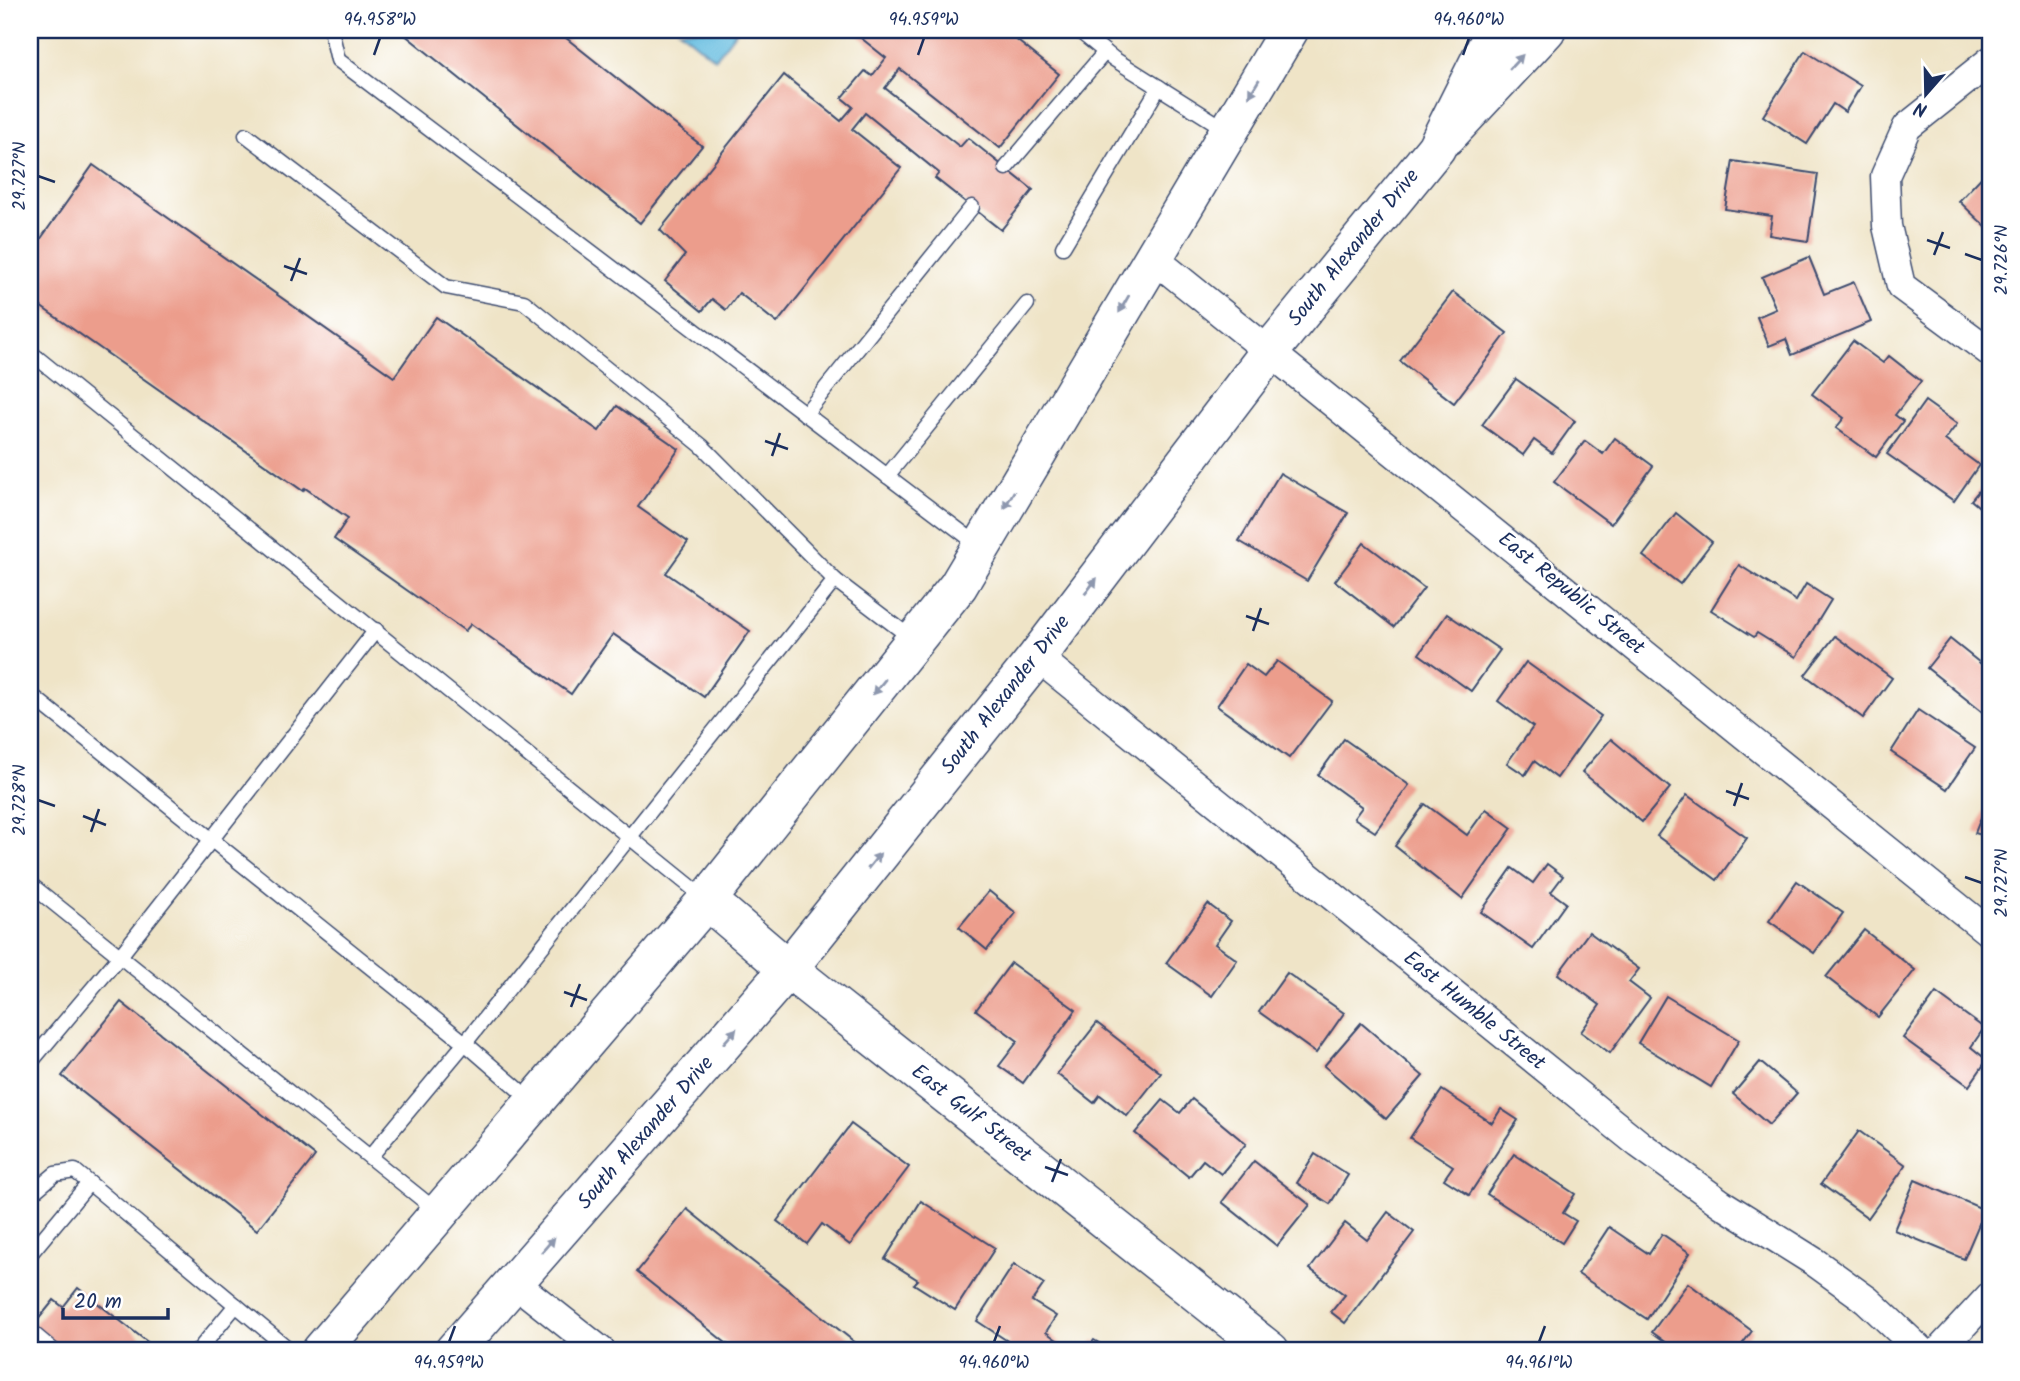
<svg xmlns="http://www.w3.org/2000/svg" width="2020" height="1381" font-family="Kalam,sans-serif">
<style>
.water{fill:#62bbdf;stroke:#3e759e;stroke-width:2}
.building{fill:#ec9d8c}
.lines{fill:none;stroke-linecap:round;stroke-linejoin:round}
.lane-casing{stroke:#3b4a6e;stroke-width:17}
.street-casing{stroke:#3b4a6e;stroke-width:31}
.secondary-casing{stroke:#3b4a6e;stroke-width:41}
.primary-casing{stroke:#3b4a6e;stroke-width:41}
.lane{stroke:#fff;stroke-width:14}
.street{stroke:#fff;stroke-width:28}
.secondary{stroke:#fff;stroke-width:38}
.primary{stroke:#fff;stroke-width:38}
.oneway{fill:#8d97ae}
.ticks{fill:none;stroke:#1b2f5e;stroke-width:2.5}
.labels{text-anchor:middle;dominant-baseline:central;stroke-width:5;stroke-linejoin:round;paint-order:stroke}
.street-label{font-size:21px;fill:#1b2f5e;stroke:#fff}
.neatline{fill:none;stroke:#1b2f5e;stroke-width:2.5}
.ticks-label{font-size:18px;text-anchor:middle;fill:#1b2f5e}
</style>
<rect width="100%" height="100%" fill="#fff"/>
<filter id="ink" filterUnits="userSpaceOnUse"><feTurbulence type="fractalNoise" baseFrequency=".0143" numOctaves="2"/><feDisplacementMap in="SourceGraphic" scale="14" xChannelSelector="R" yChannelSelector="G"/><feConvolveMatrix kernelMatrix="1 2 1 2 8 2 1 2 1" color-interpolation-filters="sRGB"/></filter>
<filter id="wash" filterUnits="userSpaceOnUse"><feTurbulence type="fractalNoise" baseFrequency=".00686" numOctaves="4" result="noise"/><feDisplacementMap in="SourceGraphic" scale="28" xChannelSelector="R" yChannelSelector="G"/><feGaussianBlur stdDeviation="1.57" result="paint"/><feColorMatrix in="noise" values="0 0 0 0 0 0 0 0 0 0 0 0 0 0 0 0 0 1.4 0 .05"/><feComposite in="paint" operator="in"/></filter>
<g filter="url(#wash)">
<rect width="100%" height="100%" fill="#efe4c7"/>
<path class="water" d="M679,30H737L715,59Z"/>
<g id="blocks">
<g class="building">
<path d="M399,30H556L702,146L640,223Z"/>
<path d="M851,30H1004L1059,74L1000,148L900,69L885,88L960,147L968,138L1033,190L1001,230L935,178L939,173L865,113L852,129L901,168L777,323L739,293L726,310L712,299L702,311L665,281L685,255L660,230L784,75L841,121L853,107L842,98L865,71L872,76L886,58Z"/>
<path d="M1805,51L1861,86L1845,112L1833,104L1807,144L1763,116Z"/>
<path d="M1733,161L1818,174L1808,241L1769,235L1772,216L1725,209Z"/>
<path d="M93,165L394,377L436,317L599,431L617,406L679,449L638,507L688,542L666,573L750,631L704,697L613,634L571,694L471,624L465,631L334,539L348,518L305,488L303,491L30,299V254Z"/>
<path d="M1990,168V231L1959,201Z"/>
<path d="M1809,257L1824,294L1854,282L1871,322L1792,355L1786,339L1769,346L1757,317L1776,309L1762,277Z"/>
<path d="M1453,292L1507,333L1454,403L1400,361Z"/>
<path d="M1853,341L1883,363L1889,356L1921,381L1895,415L1903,421L1876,457L1836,428L1844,418L1812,394Z"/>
<path d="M1516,379L1575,421L1552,453L1534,440L1523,455L1482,425Z"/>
<path d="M1925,401L1957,424L1945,440L1979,465L1954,501L1887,454Z"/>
<path d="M1615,438L1653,466L1611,524L1554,482L1585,441L1603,454Z"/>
<path d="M1280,473L1348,513L1307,581L1239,541Z"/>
<path d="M1990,477V516L1971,500Z"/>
<path d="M1676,513L1712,542L1680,584L1643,556Z"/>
<path d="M1364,543L1424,588L1394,627L1335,581Z"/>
<path d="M1739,565L1796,601L1806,584L1831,600L1796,657L1757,633L1754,637L1711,610Z"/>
<path d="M1447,614L1500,650L1471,691L1419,654Z"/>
<path d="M1835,636L1892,678L1863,718L1805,675Z"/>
<path d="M1950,639L1990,671V718L1927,668Z"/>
<path d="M1277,661L1332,701L1289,758L1217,706L1246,664L1264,677Z"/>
<path d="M1526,662L1601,716L1557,778L1534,761L1525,775L1507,763L1533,727L1498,701Z"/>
<path d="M1918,710L1975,748L1947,789L1891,752Z"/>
<path d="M1344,739L1409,785L1375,832L1354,818L1362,807L1318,775Z"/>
<path d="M1611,739L1670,788L1642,822L1582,772Z"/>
<path d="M1687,795L1747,838L1717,880L1657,836Z"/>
<path d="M1990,795V838L1975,833Z"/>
<path d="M1425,804L1467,835L1486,809L1512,828L1462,899L1395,846Z"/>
<path d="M1547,864L1563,876L1551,892L1566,903L1533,949L1481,912L1512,868L1533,883Z"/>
<path d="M1797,881L1843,913L1814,953L1769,921Z"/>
<path d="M989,891L1016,913L987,950L959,927Z"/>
<path d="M1208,904L1231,921L1215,944L1237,960L1212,996L1166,963Z"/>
<path d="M1864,930L1915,970L1878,1017L1826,977Z"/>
<path d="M1589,932L1639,969L1629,982L1650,998L1610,1053L1581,1032L1600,1005L1558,974Z"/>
<path d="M1011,963L1076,1010L1023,1083L999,1066L1018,1041L976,1010Z"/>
<path d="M1287,973L1344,1013L1316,1053L1259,1012Z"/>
<path d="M1936,993L1984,1028L1971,1047L1987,1060L1969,1086L1903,1038Z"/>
<path d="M1666,996L1739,1040L1711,1087L1638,1043Z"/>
<path d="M121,1002L315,1156L257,1230L62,1076Z"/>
<path d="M1097,1023L1161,1073L1127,1116L1100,1095L1094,1103L1057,1074Z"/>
<path d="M1361,1023L1423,1076L1386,1119L1324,1066Z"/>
<path d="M1760,1062L1797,1093L1769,1125L1733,1094Z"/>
<path d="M1442,1090L1492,1123L1501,1109L1518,1120L1469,1195L1444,1179L1453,1166L1410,1138Z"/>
<path d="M1192,1099L1246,1144L1221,1174L1203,1160L1189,1177L1135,1133L1163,1100L1180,1113Z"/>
<path d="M851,1124L909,1167L850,1245L822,1224L807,1244L777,1221Z"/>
<path d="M1859,1131L1906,1165L1868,1218L1821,1184Z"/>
<path d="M1315,1154L1348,1175L1330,1204L1297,1183Z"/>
<path d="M1514,1154L1575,1194L1563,1213L1576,1221L1562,1243L1487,1194Z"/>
<path d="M1254,1161L1310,1205L1277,1246L1222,1202Z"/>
<path d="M1915,1180L1985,1210L1964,1259L1894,1230Z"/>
<path d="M921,1201L995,1248L955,1310L914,1284L918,1280L885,1259Z"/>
<path d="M687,1209L738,1250L866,1351H736L637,1272Z"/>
<path d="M1388,1212L1414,1232L1345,1323L1331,1312L1345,1295L1310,1269L1345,1223L1367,1240Z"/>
<path d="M1609,1227L1649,1254L1662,1234L1690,1253L1647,1319L1578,1274Z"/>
<path d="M1014,1264L1044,1284L1032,1301L1056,1316L1046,1332L1061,1343L1055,1351H1003L1009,1342L977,1321Z"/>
<path d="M1688,1283L1752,1331L1737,1351H1678L1652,1332Z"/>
<path d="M78,1288L159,1351H62L32,1327L54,1300L63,1307Z"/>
<path d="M1094,1340L1112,1351H1086Z"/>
</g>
</g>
</g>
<g filter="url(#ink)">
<use href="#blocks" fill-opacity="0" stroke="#3b4a6e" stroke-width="2"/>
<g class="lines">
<g class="lane-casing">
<g id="lane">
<path d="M331,30L338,60L981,547"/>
<path d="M1078,30L1114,59L1227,130"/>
<path d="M246,135L446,287L524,302L702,446L835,580"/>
<path d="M1006,168L1105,52"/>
<path d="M1063,247L1159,87"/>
<path d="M30,352L706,899"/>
<path d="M805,414L972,207"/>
<path d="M887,476L1027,304"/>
<path d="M30,694L465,1043L370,1157"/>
<path d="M30,884L438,1212"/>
<path d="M30,1063L120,956L376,630"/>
<path d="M533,1102L465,1043L835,580L914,640"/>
<path d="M30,1195L55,1174L75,1171L291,1351"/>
<path d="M30,1254L89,1183"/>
<path d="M30,1331L54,1351"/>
<path d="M198,1351L236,1305"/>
</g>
</g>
<g class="street-casing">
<g id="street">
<path d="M1990,61L1907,127L1885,176L1887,226L1901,286L1990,352"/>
<path d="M1152,257L1990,933"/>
<path d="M1037,657L1639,1144L1722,1204L1813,1261L1867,1300L1921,1351"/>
<path d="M515,1283L601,1351"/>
<path d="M1939,1351L1990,1296"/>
</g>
</g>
<g class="secondary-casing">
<g id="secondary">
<path d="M1447,136L1546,30"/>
<path d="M707,900L788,969L1270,1351"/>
</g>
</g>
<g class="primary-casing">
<g id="primary">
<path d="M321,1351L707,900L958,586L1289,30"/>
<path d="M454,1351L788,969L1037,657L1270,351L1436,148L1495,30"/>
</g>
</g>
<use href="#lane" class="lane"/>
<use href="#street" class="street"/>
<use href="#secondary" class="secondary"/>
<use href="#primary" class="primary"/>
</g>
<defs><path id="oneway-solid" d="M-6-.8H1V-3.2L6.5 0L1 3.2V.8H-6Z" transform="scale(1.75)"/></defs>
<g class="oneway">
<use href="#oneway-solid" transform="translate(1516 62) rotate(-47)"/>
<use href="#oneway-solid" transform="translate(1254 88) rotate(121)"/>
<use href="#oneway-solid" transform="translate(1124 304) rotate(120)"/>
<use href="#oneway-solid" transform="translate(1009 500) rotate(120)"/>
<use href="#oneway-solid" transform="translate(1091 586) rotate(-53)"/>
<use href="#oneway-solid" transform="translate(879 687) rotate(129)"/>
<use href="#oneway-solid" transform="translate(874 861) rotate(-51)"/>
<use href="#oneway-solid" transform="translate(730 1036) rotate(-49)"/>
<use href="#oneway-solid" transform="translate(548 1245) rotate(-49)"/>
</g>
</g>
<path class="ticks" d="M374,55L380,38M918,55L924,38M1463,55L1469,38M38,176L55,182M1927,240L1950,248M1965,254L1982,260M1934,255L1943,232M284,266L307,274M291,281L300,258M765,441L788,449M772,456L780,433M1246,616L1269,624M1253,631L1261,608M1726,791L1749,799M38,800L55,806M1734,806L1742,783M83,816L106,825M91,832L99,809M1965,877L1982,883M564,992L587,1000M571,1007L580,984M1045,1167L1068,1175M1052,1182L1061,1159M449,1342L455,1326M994,1342L1000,1326M1539,1342L1545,1326"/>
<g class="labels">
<g class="street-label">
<text transform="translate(1354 248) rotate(-51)">South Alexander Drive</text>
<text transform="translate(1571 594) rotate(39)">East Republic Street</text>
<text transform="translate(1006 695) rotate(-52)">South Alexander Drive</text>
<text transform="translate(1474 1011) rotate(39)">East Humble Street</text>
<text transform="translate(971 1114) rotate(38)">East Gulf Street</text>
<text transform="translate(646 1133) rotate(-49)">South Alexander Drive</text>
</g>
</g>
<rect width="2020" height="1381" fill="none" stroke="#fff" stroke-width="77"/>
<g transform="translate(1926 94) rotate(200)" stroke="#ffffff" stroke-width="5" paint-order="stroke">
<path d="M0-5L12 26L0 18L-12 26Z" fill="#1b2f5e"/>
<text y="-10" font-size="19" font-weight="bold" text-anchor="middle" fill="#1b2f5e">N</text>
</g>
<path d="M63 1308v10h105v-10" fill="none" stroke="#1b2f5e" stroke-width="3.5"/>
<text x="74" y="1308" font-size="21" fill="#1b2f5e" stroke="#ffffff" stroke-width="5" paint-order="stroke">20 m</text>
<rect x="38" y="38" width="1944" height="1304" class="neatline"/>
<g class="ticks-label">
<text x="380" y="25">94.958°W</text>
<text x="924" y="25">94.959°W</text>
<text x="1469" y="25">94.960°W</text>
<text transform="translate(19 176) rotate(-90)" y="6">29.727°N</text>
<text transform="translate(2001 260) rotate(-90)" y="6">29.726°N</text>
<text transform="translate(19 800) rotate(-90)" y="6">29.728°N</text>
<text transform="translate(2001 883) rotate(-90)" y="6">29.727°N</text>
<text x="449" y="1368">94.959°W</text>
<text x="994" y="1368">94.960°W</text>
<text x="1539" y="1368">94.961°W</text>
</g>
</svg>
